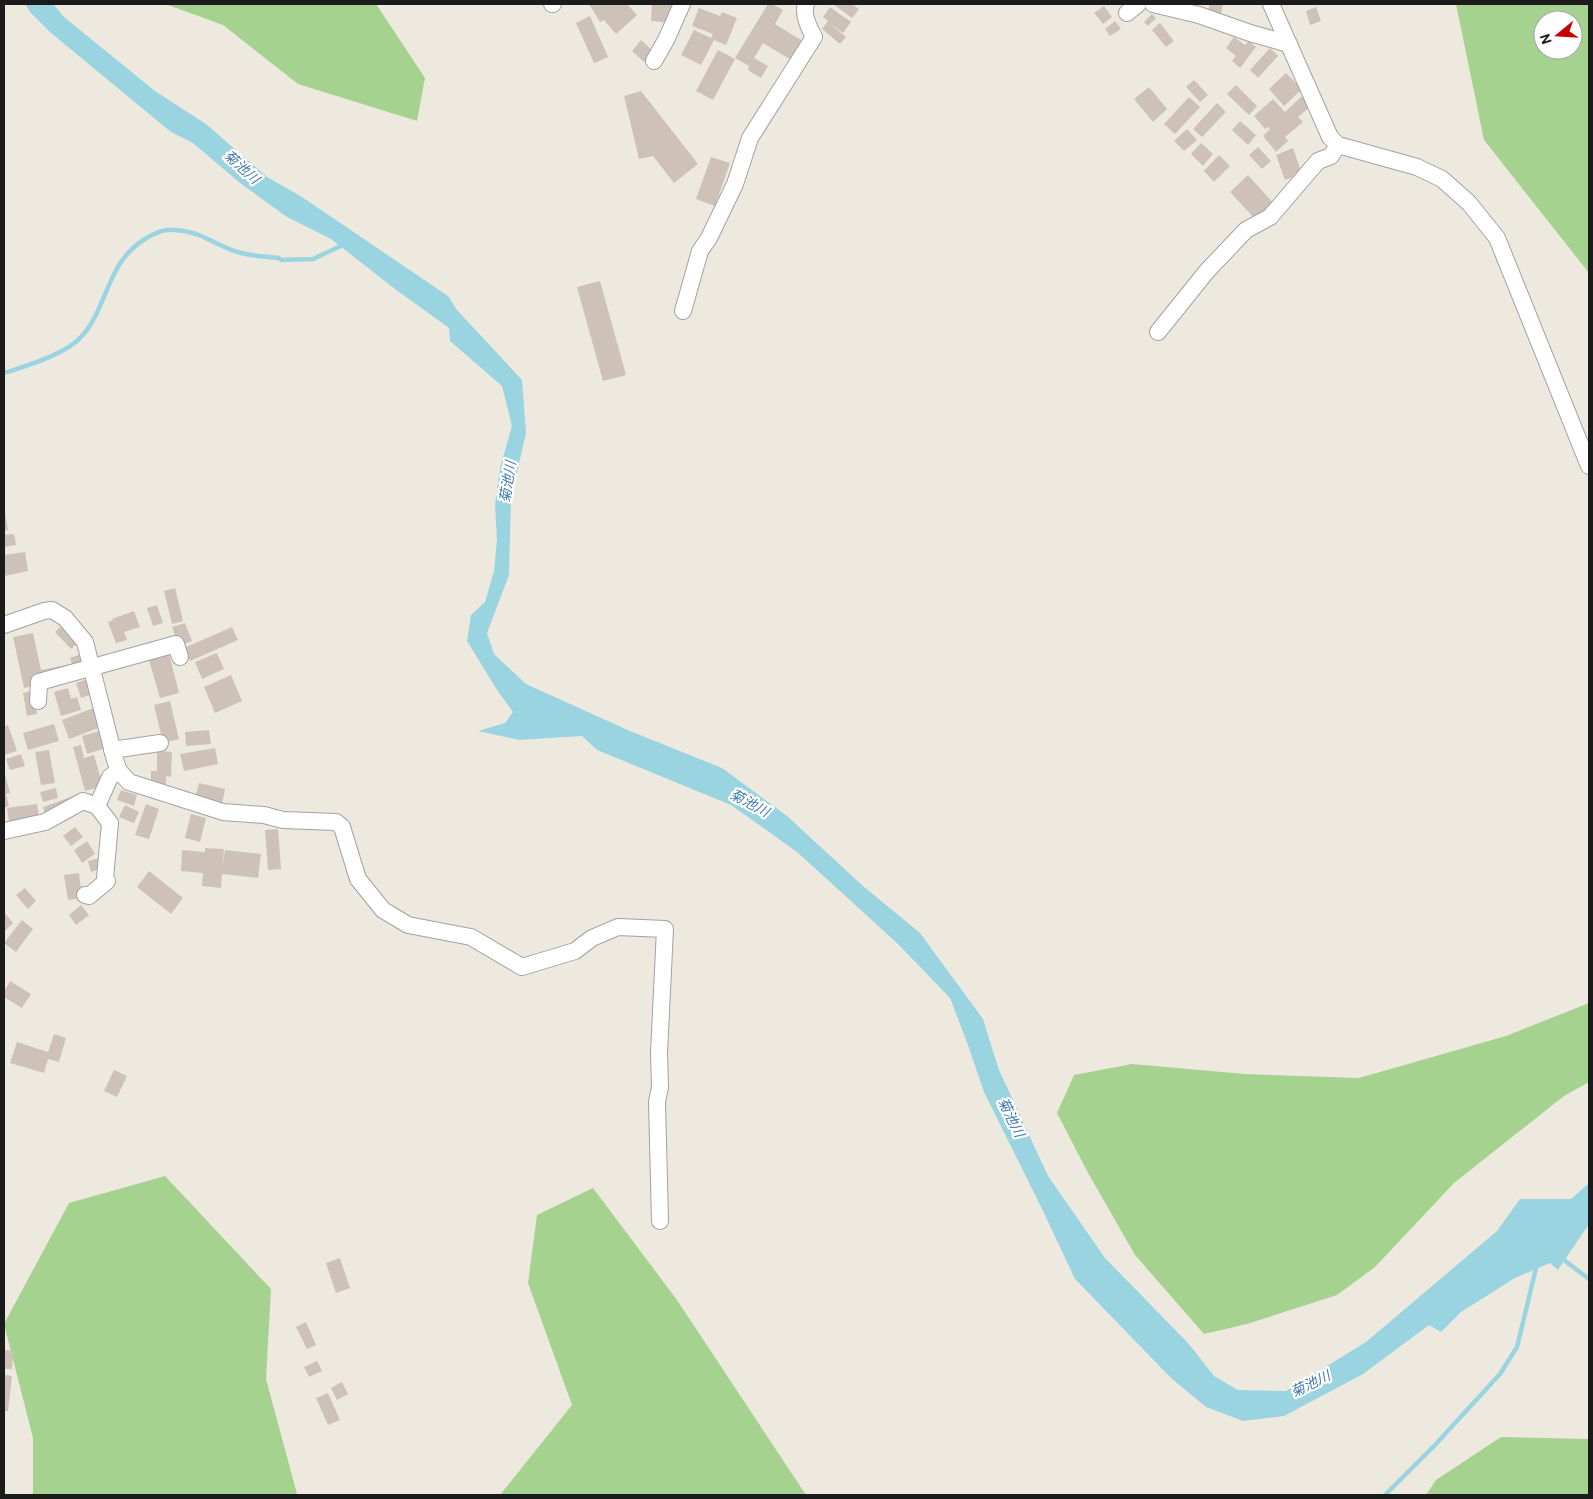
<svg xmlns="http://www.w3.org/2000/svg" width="1593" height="1499" font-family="Overpass,'Noto Sans JP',sans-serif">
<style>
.forest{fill:#a5d28f;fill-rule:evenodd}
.water{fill:#9ad4e1}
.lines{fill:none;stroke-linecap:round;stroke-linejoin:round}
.stream{stroke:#9ad4e1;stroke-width:4.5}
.building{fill:#cec1b8}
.street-casing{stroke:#a2a2a2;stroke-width:18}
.street{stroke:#fff;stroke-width:16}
.labels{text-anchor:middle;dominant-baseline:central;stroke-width:4.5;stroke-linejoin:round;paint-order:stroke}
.water-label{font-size:14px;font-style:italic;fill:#3d79ac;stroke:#fff}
</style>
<rect width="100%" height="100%" fill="#eee9df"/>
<g class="forest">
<path d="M165,4H376L425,78L417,121L298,84L223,25Z"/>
<path d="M1456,4H1589V273L1484,140ZM1543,20H1573V50H1543Z"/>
<path d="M1589,1003V1082L1564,1096L1454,1183L1375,1267L1337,1295L1247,1324L1204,1334L1135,1255L1087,1171L1057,1113L1074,1075L1132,1064L1245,1074L1359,1078L1506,1036Z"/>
<path d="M165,1176L271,1289L266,1379L297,1494L500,1495L572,1405L528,1283L537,1215L593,1188L677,1300L806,1495H33V1438L4,1324L69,1203Z"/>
<path d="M1501,1437L1589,1439V1495H1426L1436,1480Z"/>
</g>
<path class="water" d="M25,4H53L64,17L155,91L206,124L267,177L302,197L448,296L457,310L522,380L526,433L511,498L509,575L487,633L494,654L526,684L630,731L722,768L787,816L863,886L920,933L983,1019L999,1070L1048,1176L1105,1258L1188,1343L1214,1376L1238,1390L1286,1391L1366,1342L1497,1231L1520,1199H1571L1589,1183V1224L1558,1270L1550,1263L1515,1278L1461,1312L1441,1332L1429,1325L1363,1374L1284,1416L1243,1421L1206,1407L1171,1378L1075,1279L1043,1211L984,1092L968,1045L950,998L897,943L797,852L731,805L597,750L582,736L519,740L478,731L505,723L513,712L497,690L467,641L471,615L485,602L494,571L497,540L495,505L500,468L512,426L502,386L450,341L449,328L395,289L331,239L287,217L240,183L193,143L171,132L51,33L31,13Z"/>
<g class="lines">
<g class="stream">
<path d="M4,373C26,366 67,354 82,336C109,305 106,263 145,239C153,234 164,229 174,230C203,231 216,247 241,253C253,256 267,257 279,258L281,260L313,259L345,244"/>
<path d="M1560,1257L1589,1279"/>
<path d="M1385,1495L1435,1445L1500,1374L1517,1347L1537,1264"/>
</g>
</g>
<g class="building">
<path d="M589,4H627L637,15L616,34L604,20L600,22Z"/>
<path d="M652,4H673L671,23L651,21Z"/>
<path d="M768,4H772L783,10L775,24L804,42L793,61L763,43L754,58L768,66L761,78L748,70L749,66L735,58Z"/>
<path d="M833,4H852L859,9L852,18Z"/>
<path d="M1210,4H1223L1221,14L1208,11Z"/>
<path d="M1104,6L1112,17L1103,24L1094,13Z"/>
<path d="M830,7L851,22L843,33L829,23L846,37L840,44L822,29L828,21L823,17Z"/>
<path d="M1316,7L1321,21L1310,25L1306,11Z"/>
<path d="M699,8L720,16L722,12L737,18L726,45L714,40L701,65L681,55L694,30L711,38L713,34L692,26Z"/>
<path d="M1152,14L1156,18L1148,26L1144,22Z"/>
<path d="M590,16L608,57L594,63L576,23Z"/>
<path d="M1115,21L1121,29L1110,36L1105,29Z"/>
<path d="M1160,23L1174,41L1166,47L1152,30Z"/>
<path d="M1234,37L1245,45L1249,41L1256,47L1240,68L1232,61L1236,56L1226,48Z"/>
<path d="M641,40L653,51L644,62L632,51Z"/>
<path d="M1270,48L1278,56L1258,78L1250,70Z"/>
<path d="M718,50L735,59L713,100L696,91Z"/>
<path d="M1286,73L1302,89L1284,106L1269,89Z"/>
<path d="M1194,80L1208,95L1200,102L1186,87Z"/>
<path d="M1236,85L1257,106L1249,115L1227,94Z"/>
<path d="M1149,87L1167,109L1153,122L1134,99Z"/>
<path d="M641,91L698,164L674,183L653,156L639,159L624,96Z"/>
<path d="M1302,96L1311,106L1298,117L1303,122L1285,137L1288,141L1276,152L1263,136L1270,129L1268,127L1265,129L1254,116L1273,99L1285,112Z"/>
<path d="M1189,97L1200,107L1175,134L1164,124Z"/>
<path d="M1217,103L1226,112L1202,137L1193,129Z"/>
<path d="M1240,121L1256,135L1248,145L1232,130Z"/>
<path d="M1187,129L1197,140L1184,151L1174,141Z"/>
<path d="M1201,143L1213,154L1203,166L1191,154Z"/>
<path d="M1258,147L1271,161L1262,169L1249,155Z"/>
<path d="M1293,148L1302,174L1285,180L1276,155Z"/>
<path d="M1219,155L1230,166L1214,182L1204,171Z"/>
<path d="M711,157L730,163L715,206L696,199Z"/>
<path d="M1248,175L1275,205L1257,221L1230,192Z"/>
<path d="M600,281L626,375L603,381L577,287Z"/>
<path d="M4,507L8,530L4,531Z"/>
<path d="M14,534L16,545L4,547V535Z"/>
<path d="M25,552L28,571L4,576V555Z"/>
<path d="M175,588L183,621L172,624L164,591Z"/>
<path d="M157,605L163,623L153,626L147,608Z"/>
<path d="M134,611L140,627L124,632L127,640L116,643L108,622L113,620L112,619Z"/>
<path d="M185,623L192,641L179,646L172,627Z"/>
<path d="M63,624L80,641L71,649L55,632Z"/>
<path d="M232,627L238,640L190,661L184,648Z"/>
<path d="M33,633L41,670L71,664L74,677L24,688L13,637Z"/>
<path d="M84,653L77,678L70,658Z"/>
<path d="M217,653L224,669L202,679L195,662Z"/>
<path d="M169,654L179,693L160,698L149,660Z"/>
<path d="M231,675L242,701L215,713L204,687Z"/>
<path d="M90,678L95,693L81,698L76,683Z"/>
<path d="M68,688L71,699L77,697L81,710L61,716L54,692Z"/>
<path d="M32,691L37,714L27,716L23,693Z"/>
<path d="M170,701L179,739L163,743L154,705Z"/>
<path d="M94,708L101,727L69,739L62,720Z"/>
<path d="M54,724L59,741L28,750L23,733Z"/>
<path d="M8,725L17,751L4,755V727Z"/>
<path d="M106,729L112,746L87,754L82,736Z"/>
<path d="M209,730L211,744L186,746L185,732Z"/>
<path d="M81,745L84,758L94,755L103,786L85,791L73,747Z"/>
<path d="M215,748L218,764L184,771L180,754Z"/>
<path d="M49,750L55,783L41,785L35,752Z"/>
<path d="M157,751L172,752L171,777L166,776V786L151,785V771H157Z"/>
<path d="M21,754L25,766L10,770L6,759Z"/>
<path d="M4,771L10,793L6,794L9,806L4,808Z"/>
<path d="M199,783L225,789L222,805L195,798Z"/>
<path d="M56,788L58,798L43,802L40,792Z"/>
<path d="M121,790L137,795L134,806L117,800Z"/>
<path d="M76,795L81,808L48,821L43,807Z"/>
<path d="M37,804L40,823L10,827L7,808Z"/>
<path d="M146,804L159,809L149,839L135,835Z"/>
<path d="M125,805L139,812L134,823L119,817Z"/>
<path d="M191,814L206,818L200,842L185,838Z"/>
<path d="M75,827L83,837L71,846L63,836Z"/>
<path d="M278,829L281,869L268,870L265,830Z"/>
<path d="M87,841L95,854L82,863L74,850Z"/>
<path d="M205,848L224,849L223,864L225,850L261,854L258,878L222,874L221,888L202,886L203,873L181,871L182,850L205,852Z"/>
<path d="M106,856L109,866L91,872L88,861Z"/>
<path d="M149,871L183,898L171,914L137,887Z"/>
<path d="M79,873L82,898L68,900L64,875Z"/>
<path d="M25,888L36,901L28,909L16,895Z"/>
<path d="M81,905L89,915L76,925L69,915Z"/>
<path d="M4,912L13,923L4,932Z"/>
<path d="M22,920L33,929L16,952L4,943Z"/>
<path d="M10,981L31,994L22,1008L4,997V992Z"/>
<path d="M54,1034L66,1038L59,1062L48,1059L44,1073L10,1063L17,1042L48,1052Z"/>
<path d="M114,1070L127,1076L117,1097L104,1091Z"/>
<path d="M340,1258L350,1288L336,1293L326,1263Z"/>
<path d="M306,1322L316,1345L307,1349L296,1327Z"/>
<path d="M4,1350L13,1351L12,1369H4Z"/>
<path d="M317,1361L322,1371L309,1377L304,1367Z"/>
<path d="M4,1375L12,1376L8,1411H4Z"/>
<path d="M342,1382L348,1394L337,1400L331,1388Z"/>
<path d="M328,1393L340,1420L328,1425L316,1398Z"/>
</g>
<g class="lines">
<g class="street-casing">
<g id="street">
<path d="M552,4H553"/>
<path d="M1153,4L1199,15L1250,33L1289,44"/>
<path d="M1271,4L1330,137L1338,145L1417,167L1442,179L1469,203L1497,238L1589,466"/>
<path d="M1127,13L1138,4"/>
<path d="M654,61L666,40L682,4"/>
<path d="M683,311L700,251L709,238L735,184L750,138L814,37C809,28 802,14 806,4"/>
<path d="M1158,332L1207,271L1246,230L1270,217L1318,161L1331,156L1338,145"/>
<path d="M4,625L44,611L52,610L65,618L85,642L115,760L119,771L129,782L223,812L264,815L283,820L336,822L342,827L358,879L383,910L408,925L471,937L522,967L575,951L592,938L618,927L665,929L659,1053L660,1087L657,1102L660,1221"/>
<path d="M38,701L39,682L176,644L180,657"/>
<path d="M112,750L160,743"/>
<path d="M97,806L110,777L119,771"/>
<path d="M4,831L45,822L83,801L97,806L110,823L105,878L107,881L89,896L85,895"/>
</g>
</g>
<use href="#street" class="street"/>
</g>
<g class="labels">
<g class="water-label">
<text transform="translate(241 168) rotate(42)">菊池川</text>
<text transform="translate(509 482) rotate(-81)">菊池川</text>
<text transform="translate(749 804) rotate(28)">菊池川</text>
<text transform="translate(1010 1118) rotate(64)">菊池川</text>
<text transform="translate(1311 1385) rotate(-26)">菊池川</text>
</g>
</g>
<rect width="1593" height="1499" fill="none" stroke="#1b1b1b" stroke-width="10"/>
<g transform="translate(1558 35) rotate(252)"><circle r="24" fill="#ffffff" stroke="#a4a4a4"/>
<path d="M0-4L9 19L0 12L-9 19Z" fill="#c70007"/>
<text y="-8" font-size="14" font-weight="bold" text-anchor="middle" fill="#1b1b1b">N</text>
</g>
</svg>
